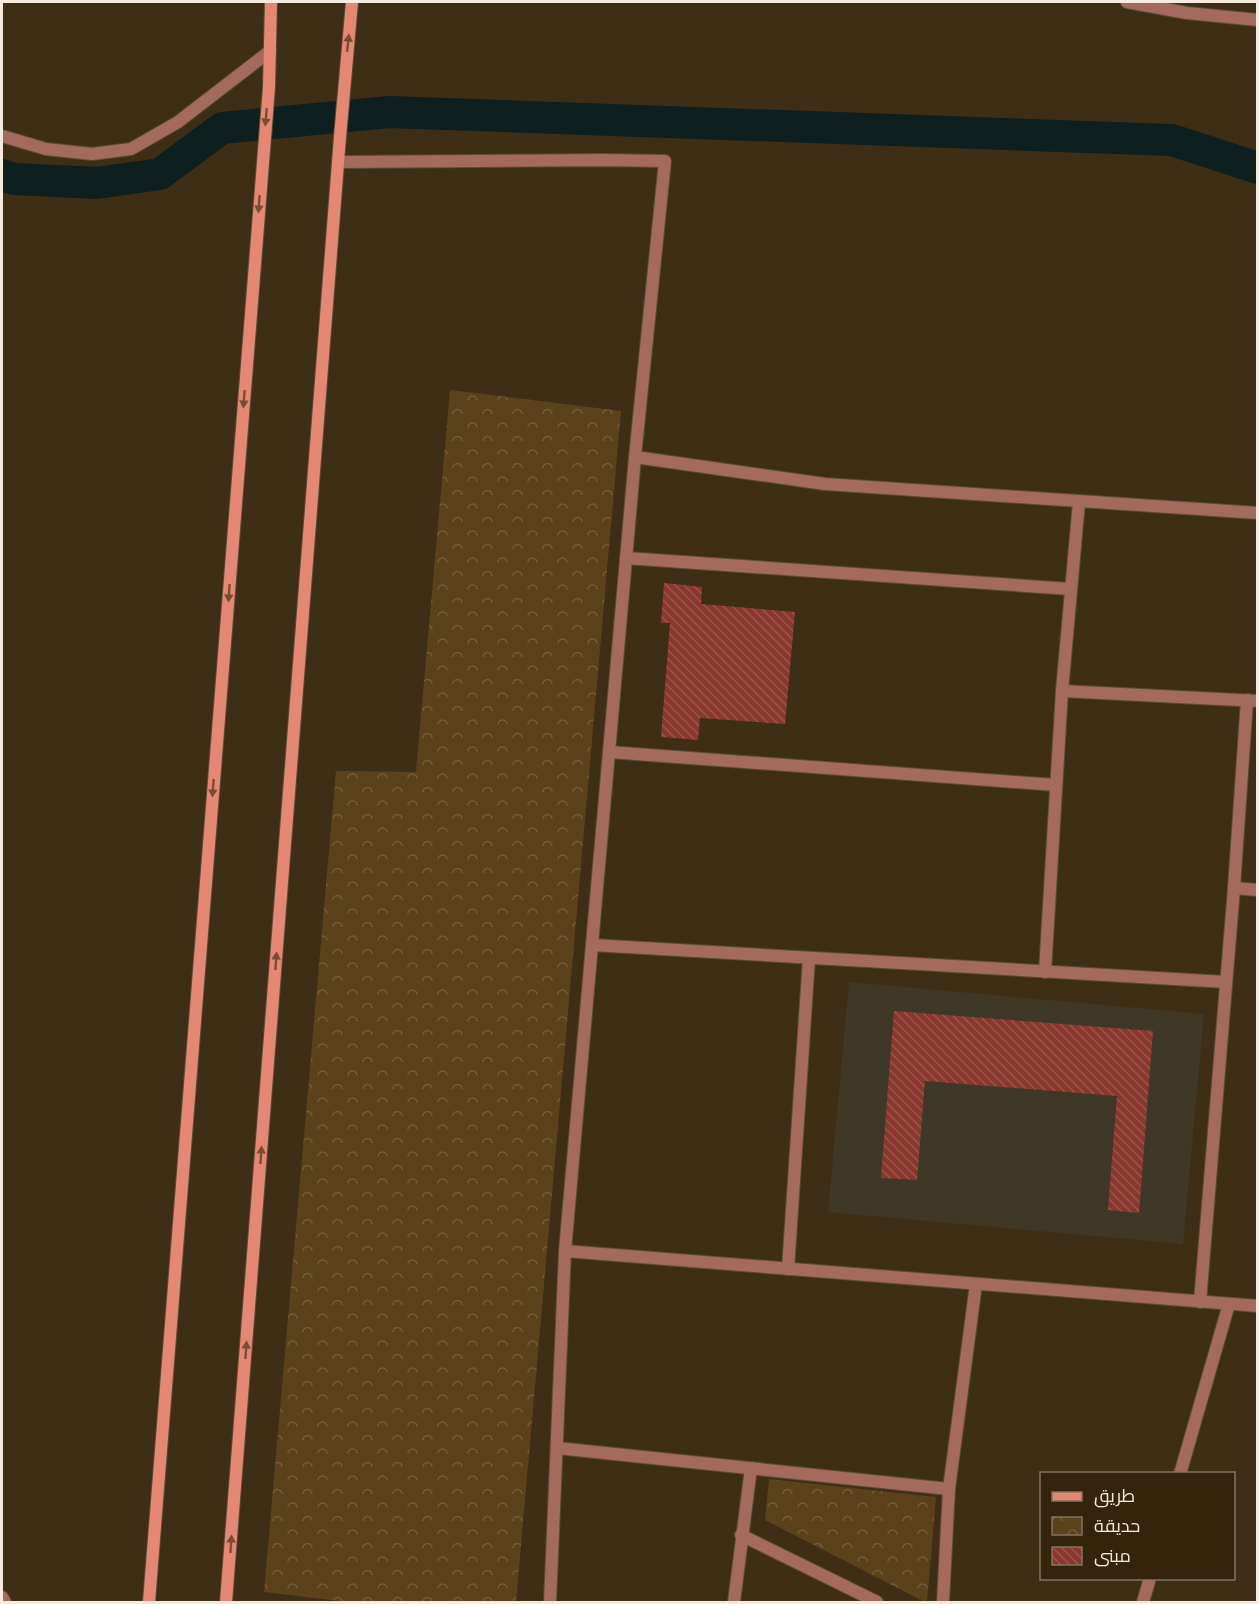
<svg xmlns="http://www.w3.org/2000/svg" width="1259" height="1604" font-family="'Fira Sans',Cairo,sans-serif">
<style>
.education{fill:#3f3827}
.park{fill:url(#park-crowns)}
.lines{fill:none;stroke-linecap:round;stroke-linejoin:round}
.canal{stroke:#0e1f20;stroke-width:32}
.building{fill:url(#building-back-hatch)}
.street-casing{stroke:#5c4c36;stroke-width:14}
.secondary-casing{stroke:#5c4c36;stroke-width:14}
.street{stroke:#a46a5c;stroke-width:12}
.secondary{stroke:#e58873;stroke-width:12}
.oneway{fill:#7b4c35}
</style>
<defs>
<pattern id="park-crowns" width="20" height="18" patternUnits="userSpaceOnUse" patternTransform="scale(1.5)"><rect width="20" height="18" fill="#5c421b"/><path d="M2 6a3 3 0 1 1 6 0M12 15a3 3 0 1 1 6 0" fill="none" stroke="#745d3c"/></pattern>
<pattern id="building-back-hatch" width="6" height="6" patternUnits="userSpaceOnUse" patternTransform="scale(1.5)"><rect width="6" height="6" fill="#8a382d"/><path d="M-1 5l2 2M0 0l6 6M5-1l2 2" fill="none" stroke="#9b554b"/></pattern>
</defs>
<rect width="100%" height="100%" fill="#3f2e16"/>
<path class="education" d="M849,982L1204,1014L1183,1244L828,1212Z"/>
<g class="park">
<path d="M450,390L621,411L516,1602H348L264,1592L336,771L416,772Z"/>
<path d="M769,1479L936,1497L927,1602H925L765,1520Z"/>
</g>
<g class="lines">
<path class="canal" d="M2,175L14,179L97,183L160,174L222,128L389,112L1172,140L1258,168"/>
</g>
<g class="building">
<path d="M664,583L702,587L701,604L795,612L785,724L700,718L698,740L661,737L670,623H661Z"/>
<path d="M894,1011L1153,1031L1139,1213L1108,1210L1117,1096L925,1081L917,1180L881,1178Z"/>
</g>
<g class="lines">
<g class="street-casing">
<g id="street">
<path d="M1127,2L1187,13L1258,20"/>
<path d="M2,136L46,149L92,154L131,149L178,122L270,51"/>
<path d="M338,162L603,160L665,161L635,457L565,1251L550,1602"/>
<path d="M635,457L825,484L1258,513"/>
<path d="M626,558L1071,589"/>
<path d="M1062,691L1258,701"/>
<path d="M609,752L1056,785"/>
<path d="M1234,888L1258,890"/>
<path d="M592,945L1226,982"/>
<path d="M1045,972L1062,691L1079,502"/>
<path d="M565,1251L1258,1306"/>
<path d="M788,1269L809,958"/>
<path d="M1200,1302L1234,888L1247,700"/>
<path d="M557,1448L949,1489"/>
<path d="M1180,1474L1229,1304"/>
<path d="M741,1535L877,1602"/>
<path d="M2,1597L5,1602"/>
<path d="M734,1602L751,1468"/>
<path d="M943,1602L949,1489L976,1284"/>
<path d="M1143,1602L1150,1578"/>
</g>
</g>
<g class="secondary-casing">
<g id="secondary">
<path d="M149,1602L269,87L271,2"/>
<path d="M226,1602L340,137L352,2"/>
</g>
</g>
<use href="#street" class="street"/>
<use href="#secondary" class="secondary"/>
</g>
<defs><path id="oneway-solid" d="M-6-.8H1V-3.2L6.5 0L1 3.2V.8H-6Z" transform="scale(1.5)"/></defs>
<g class="oneway">
<use href="#oneway-solid" transform="translate(348 43) rotate(-84)"/>
<use href="#oneway-solid" transform="translate(266 117) rotate(95)"/>
<use href="#oneway-solid" transform="translate(259 204) rotate(94)"/>
<use href="#oneway-solid" transform="translate(244 399) rotate(94)"/>
<use href="#oneway-solid" transform="translate(229 593) rotate(94)"/>
<use href="#oneway-solid" transform="translate(213 788) rotate(94)"/>
<use href="#oneway-solid" transform="translate(276 961) rotate(-86)"/>
<use href="#oneway-solid" transform="translate(261 1155) rotate(-86)"/>
<use href="#oneway-solid" transform="translate(246 1350) rotate(-86)"/>
<use href="#oneway-solid" transform="translate(231 1544) rotate(-86)"/>
</g>
<rect width="1259" height="1604" fill="none" stroke="#f6ebdd" stroke-width="6"/>
<rect x="1040" y="1472" width="195" height="108" fill="#34240c" stroke="#827460" stroke-width="1.5"/>
<rect x="1052" y="1492" width="30" height="9" fill="#e58873" stroke="#827460" stroke-width="1.5"/>
<text x="1094" y="1502" font-size="18" fill="#f6ebdd">طريق</text>
<rect x="1052" y="1517" width="30" height="18" fill="url(#park-crowns)" stroke="#827460" stroke-width="1.5"/>
<text x="1094" y="1532" font-size="18" fill="#f6ebdd">حديقة</text>
<rect x="1052" y="1547" width="30" height="18" fill="url(#building-back-hatch)" stroke="#827460" stroke-width="1.5"/>
<text x="1094" y="1562" font-size="18" fill="#f6ebdd">مبنى</text>
</svg>
